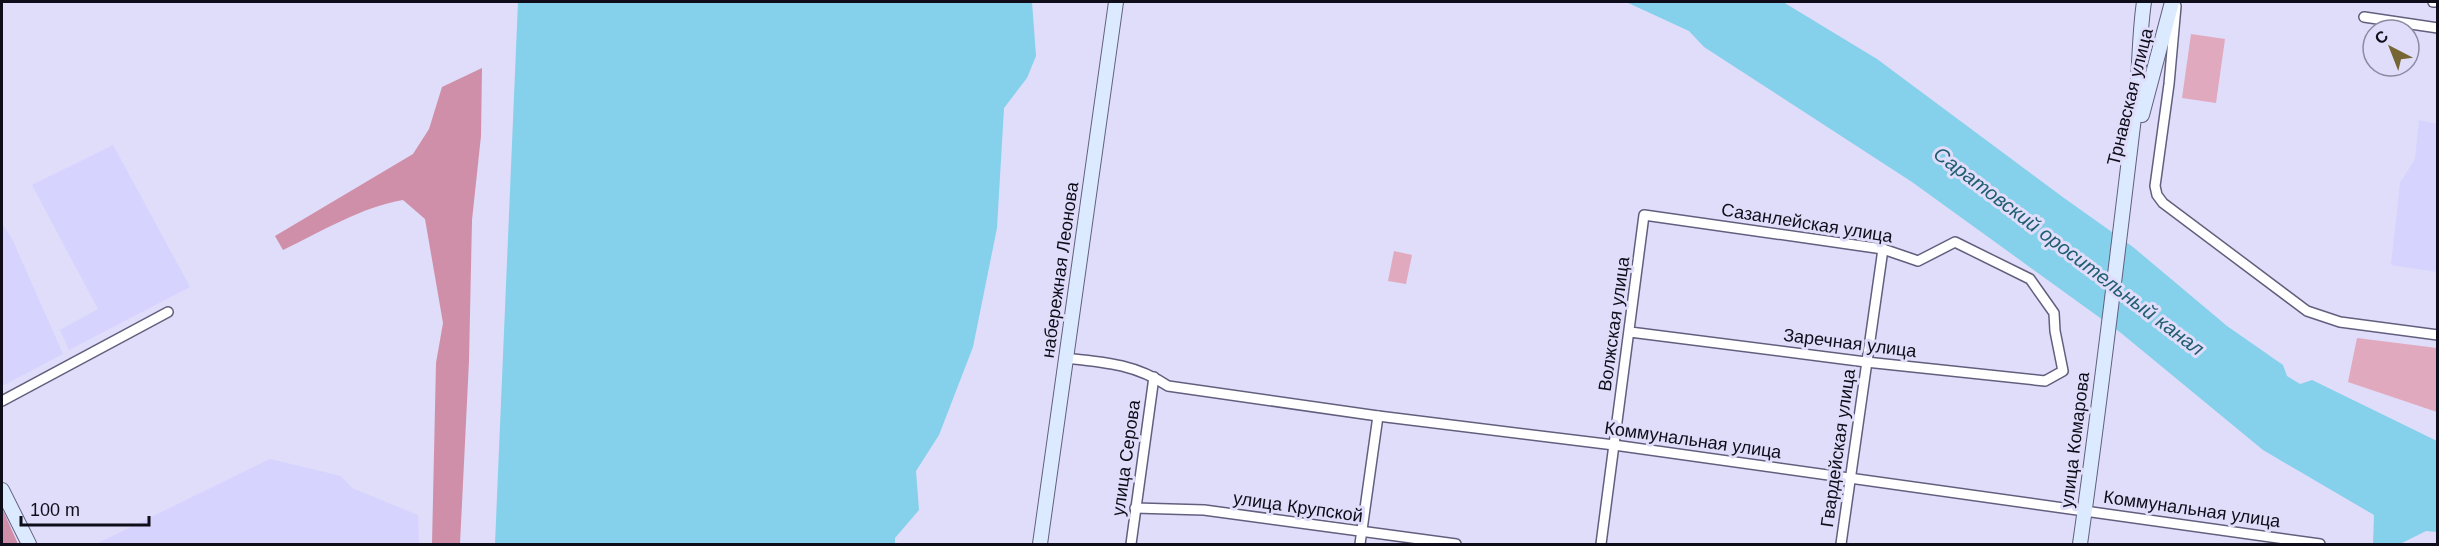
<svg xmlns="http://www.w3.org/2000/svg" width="2439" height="546" font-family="Helvetica,sans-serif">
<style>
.built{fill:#d6d3fe}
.green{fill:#e1a9be}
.forest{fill:#cf8fa8}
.water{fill:#85d0eb}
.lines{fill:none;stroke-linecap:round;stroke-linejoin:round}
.street-casing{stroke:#625f7e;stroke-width:12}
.secondary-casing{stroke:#625f7e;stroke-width:16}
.street{stroke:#fff;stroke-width:9}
.secondary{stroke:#dbeafe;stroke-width:14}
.labels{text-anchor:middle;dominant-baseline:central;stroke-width:6;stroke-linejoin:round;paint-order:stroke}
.street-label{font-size:18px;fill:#0f0d19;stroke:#dfddfa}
.water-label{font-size:20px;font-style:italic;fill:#225e71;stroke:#dfddfa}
</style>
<rect width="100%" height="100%" fill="#dfddfa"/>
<g class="built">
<path d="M2419,120L2437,124V272L2391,265L2400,183L2415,159Z"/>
<path d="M113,145L190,287L69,350L60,330L98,309L32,185Z"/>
<path d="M2,223L12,239L63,354L2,386Z"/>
<path d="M270,459L341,476L352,488L418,515L419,544H96Z"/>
</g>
<g class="green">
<path d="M2191,34L2225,39L2216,103L2182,98Z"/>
<path d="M1394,251L1412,255L1406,284L1388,281Z"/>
<path d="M2357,338L2437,348V412L2348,382Z"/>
</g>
<g class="forest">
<path d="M482,68L481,136L472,220L469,361L460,544H432L436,363L443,323L425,219L403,200C361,207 321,232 283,250L275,236L413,154L429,129L442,87Z"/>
<path d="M2,508L18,544H2Z"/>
</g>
<g class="water">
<path d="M518,2H1032L1036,56L1027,78L1004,108L997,228L973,347L939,435L916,471L919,510L895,538V544H495Z"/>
<path d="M1626,2H1783L1877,59L2064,198L2133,247L2227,326L2283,365L2287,376L2300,384L2312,380L2437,441V532L2426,531L2400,544H2373L2374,515L2263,450L2121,333L1912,182L1704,47L1689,31Z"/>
</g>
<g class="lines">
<g class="street-casing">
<g id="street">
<path d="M2433,2H2438"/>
<path d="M2176,6L2169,84L2155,186L2157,195L2163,203L2307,311L2340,322L2438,335"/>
<path d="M2364,17L2438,28"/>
<path d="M1065,358C1104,362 1135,364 1168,386L1378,416L1614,445L2320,544"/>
<path d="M2,401L168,312"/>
<path d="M1135,508L1204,510L1456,544"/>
<path d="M1131,544L1154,377"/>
<path d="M1360,544L1378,416"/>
<path d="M1601,544L1644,215L1883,249L1918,261L1955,242L2030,279L2054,313L2055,331L2063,371L2045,381L1866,362L1630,332"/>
<path d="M1841,544L1883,249"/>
</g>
</g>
<g class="secondary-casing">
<g id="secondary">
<path d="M2142,115L2172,2"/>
<path d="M2,490L29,544"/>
<path d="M1040,544L1116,2"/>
<path d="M2080,544C2101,397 2118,249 2136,101C2140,68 2139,35 2144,2"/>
</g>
</g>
<use href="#street" class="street"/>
<use href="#secondary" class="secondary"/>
</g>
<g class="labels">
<g class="street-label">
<text transform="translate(2130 97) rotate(-76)">Трнавская улица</text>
<text transform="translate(1807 223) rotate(9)">Сазанлейская улица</text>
<text transform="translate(1060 270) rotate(-82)">набережная Леонова</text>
<text transform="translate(1614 324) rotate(-82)">Волжская улица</text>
<text transform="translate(1850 343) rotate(7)">Заречная улица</text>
<text transform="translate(1693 440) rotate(8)">Коммунальная улица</text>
<text transform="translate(2075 440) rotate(-83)">улица Комарова</text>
<text transform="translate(1838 448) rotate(-82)">Гвардейская улица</text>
<text transform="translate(1126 458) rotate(-82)">улица Серова</text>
<text transform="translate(1298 507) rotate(8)">улица Крупской</text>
<text transform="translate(2192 509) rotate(8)">Коммунальная улица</text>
</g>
<g class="water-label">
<text transform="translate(2069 251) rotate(37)">Саратовский оросительный канал</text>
</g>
</g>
<rect width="2439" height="546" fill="none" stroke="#0f0d19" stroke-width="6"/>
<g transform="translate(2391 48) rotate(318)"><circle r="28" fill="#dfddfa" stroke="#8c8aa0" stroke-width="1.5"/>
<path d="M0-4.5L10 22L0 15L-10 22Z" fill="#766634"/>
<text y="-9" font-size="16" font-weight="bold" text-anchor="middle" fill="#0f0d19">С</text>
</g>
<path d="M21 516v9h128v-9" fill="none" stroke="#0f0d19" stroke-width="3"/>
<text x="30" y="516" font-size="18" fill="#0f0d19" stroke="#dfddfa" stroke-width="4.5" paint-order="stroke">100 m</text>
</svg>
